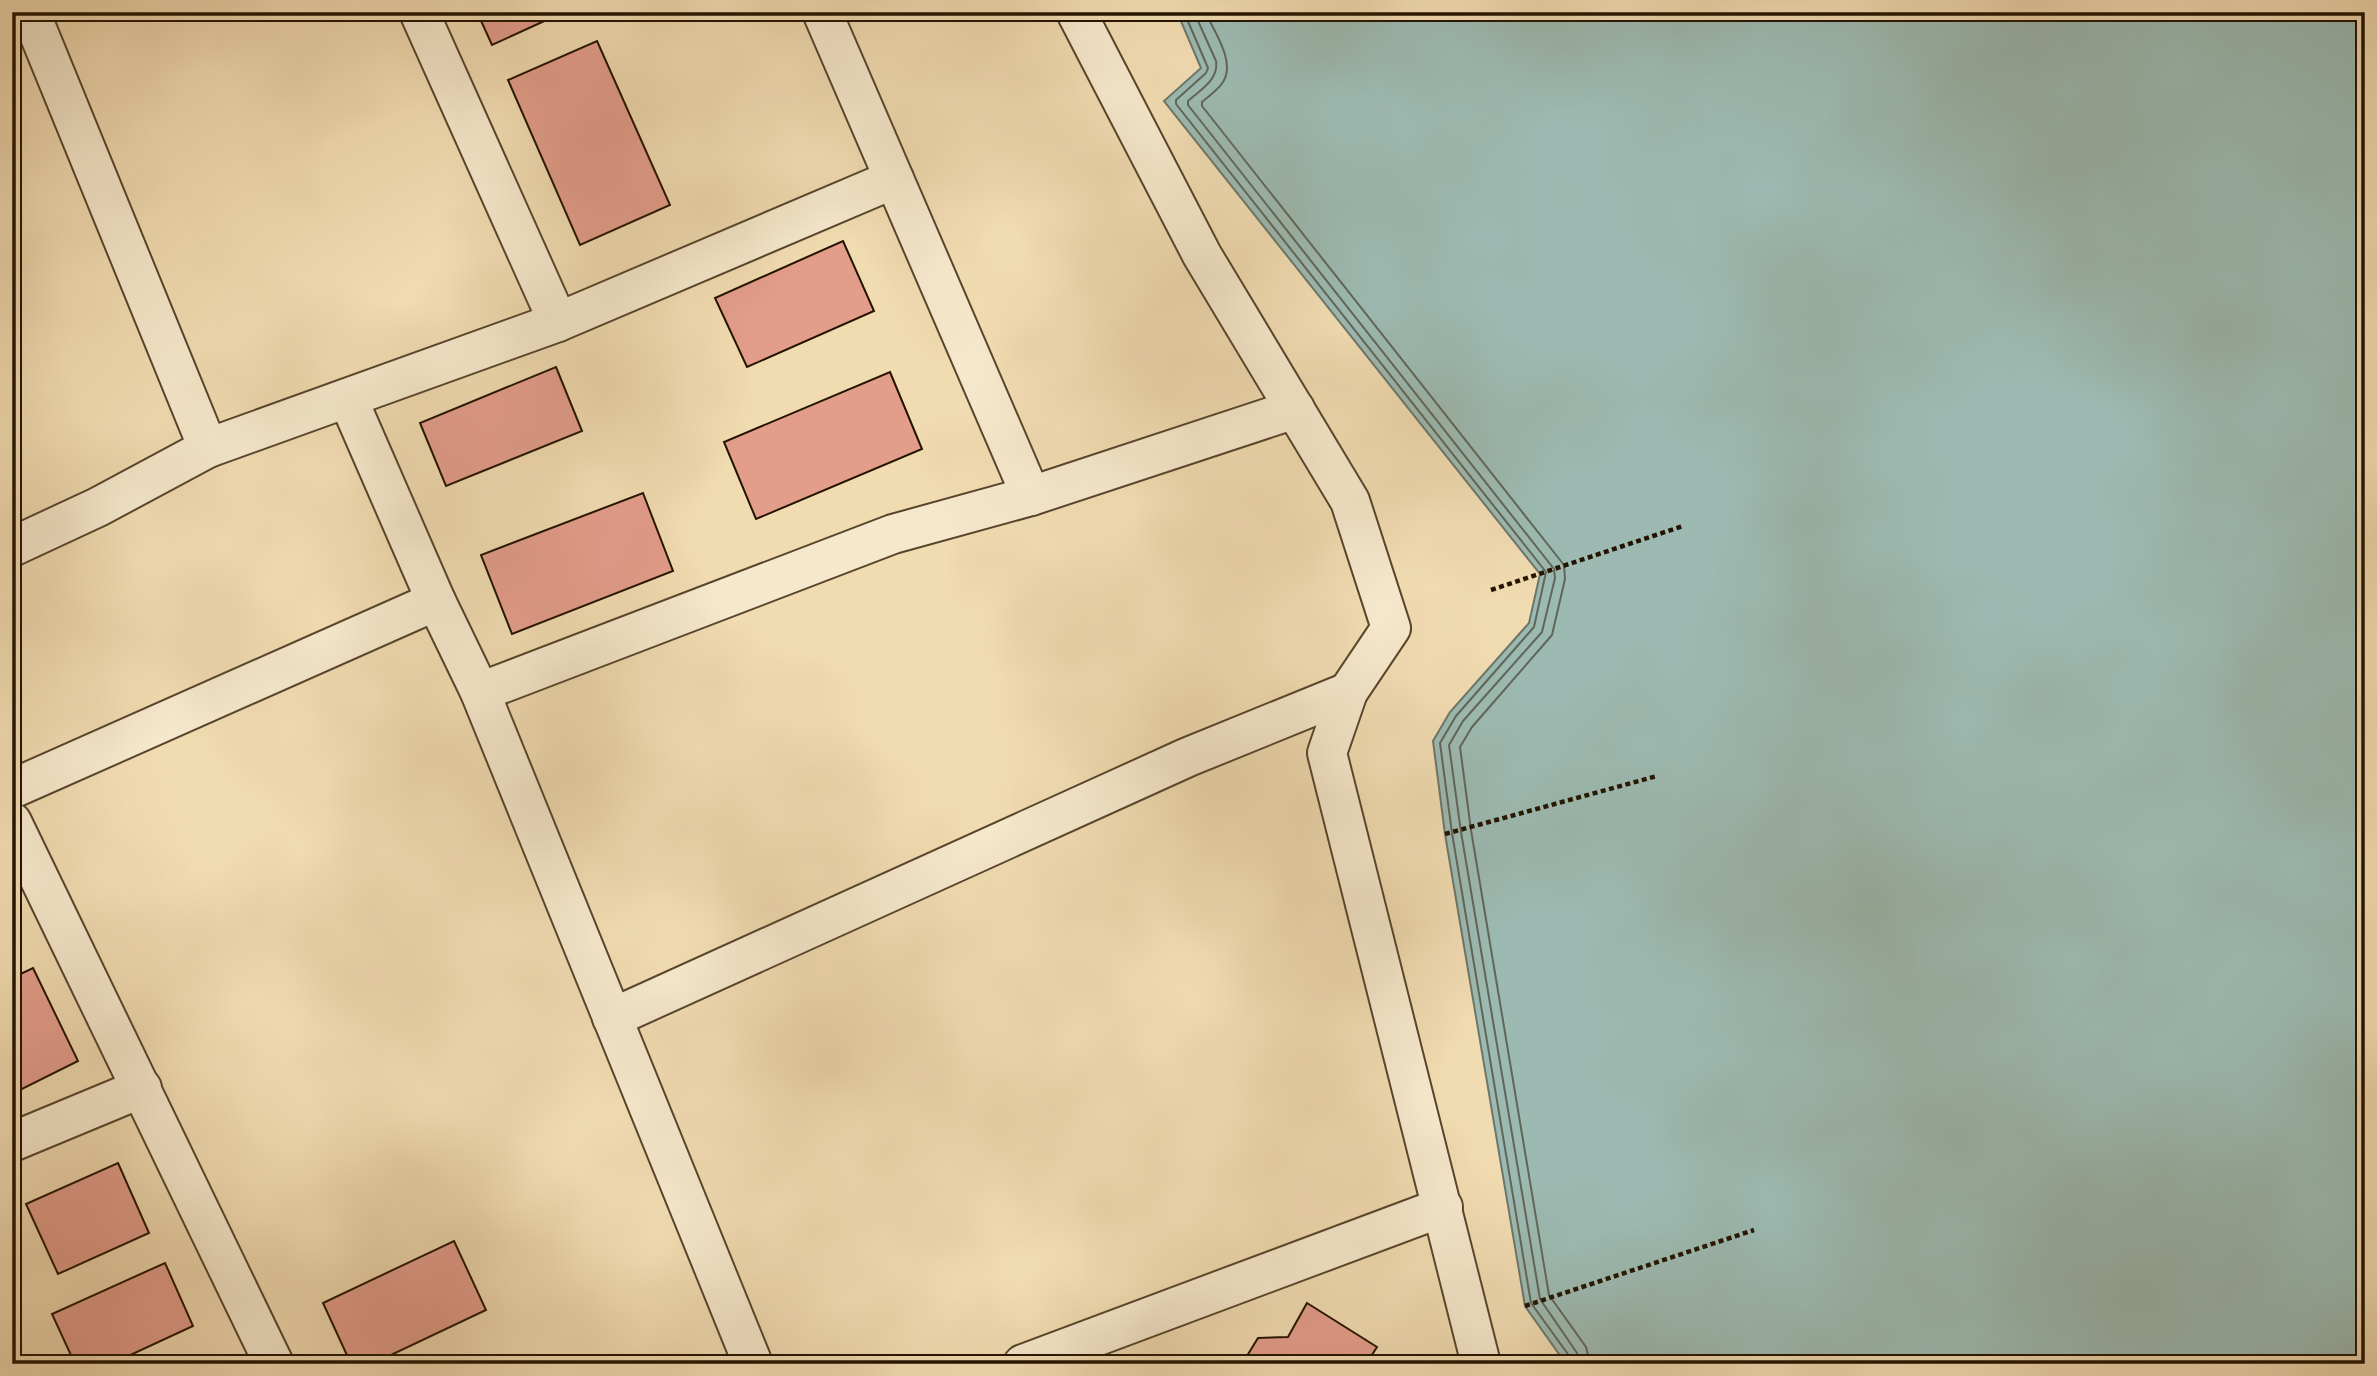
<svg xmlns="http://www.w3.org/2000/svg" width="2377" height="1376" font-family="'Sorts Mill Goudy',serif">
<style>
.water{fill:#9cbab2;stroke:#6c776b;stroke-width:2}
.lines{fill:none;stroke-linecap:round;stroke-linejoin:round}
.shore{stroke:#606659;stroke-width:2}
.building{fill:#e39d8b;stroke:#241300;stroke-width:2}
.minor-casing{stroke:#57452c;stroke-width:42}
.path{stroke:#241300;stroke-width:4.5;stroke-dasharray:5 3.5;stroke-linecap:butt}
.minor{stroke:#f6e8cc;stroke-width:38}
</style>
<rect width="100%" height="100%" fill="#f1dbb1"/>
<filter id="stains"><feTurbulence type="fractalNoise" baseFrequency=".00286" numOctaves="4"/><feColorMatrix values="0 0 0 0 .2 0 0 0 0 .09 0 0 0 0 .02 0 0 0 .5 -.17"/></filter>
<radialGradient id="worn" r=".72"><stop offset=".6" stop-color="#630" stop-opacity="0"/><stop offset="1" stop-color="#630" stop-opacity=".3"/></radialGradient>
<path class="water" d="M1177,12H2365V1364H1566L1525,1306L1445,834L1433,741L1450,712L1529,623L1540,574L1164,101L1201,68Z"/>
<g class="lines">
<g class="shore">
<path d="M1184,12L1208,68L1206,73L1176,100V104L1546,572L1534,627L1456,716L1440,743L1452,833L1531,1303L1570,1357L1571,1364"/>
<path d="M1194,12L1216,61C1219,80 1200,90 1188,101V105L1554,569L1555,578L1542,632L1463,721L1449,745L1461,832L1540,1299L1577,1353L1580,1364"/>
<path d="M1205,12C1214,31 1236,62 1223,82C1218,90 1209,96 1202,102V106L1564,565L1565,579L1552,635L1472,727L1460,747L1471,830L1549,1295L1586,1347L1590,1364"/>
</g>
</g>
<g class="building">
<path d="M477,12H564L492,45Z"/>
<path d="M597,41L670,205L580,245L508,80Z"/>
<path d="M843,241L874,311L747,367L715,298Z"/>
<path d="M556,367L582,431L446,486L420,423Z"/>
<path d="M890,372L922,449L756,519L724,442Z"/>
<path d="M643,493L673,571L512,634L481,555Z"/>
<path d="M33,968L78,1061L12,1094V978Z"/>
<path d="M118,1163L149,1233L58,1274L26,1204Z"/>
<path d="M454,1241L486,1310L372,1364H351L323,1303Z"/>
<path d="M165,1263L193,1326L111,1364H75L52,1314Z"/>
<path d="M1307,1303L1377,1347L1366,1364H1242L1258,1338L1288,1337Z"/>
</g>
<g class="lines">
<g class="minor-casing">
<g id="minor">
<path d="M30,12L208,448"/>
<path d="M419,12L558,322"/>
<path d="M822,12L1031,496"/>
<path d="M1076,12L1202,255L1350,501L1391,628L1348,692L1327,753L1481,1364"/>
<path d="M348,399L436,601L480,692L753,1364"/>
<path d="M12,547L98,507L208,448L558,322L894,179"/>
<path d="M480,692L893,534L1031,496L1295,409"/>
<path d="M12,789L436,601"/>
<path d="M12,822L274,1364"/>
<path d="M612,1018L1188,757L1348,692"/>
<path d="M12,1142L142,1088"/>
<path d="M1023,1364L1443,1207"/>
</g>
</g>
<g class="path">
<path d="M1491,590L1683,526"/>
<path d="M1445,834L1657,776"/>
<path d="M1525,1306L1754,1230"/>
</g>
<use href="#minor" class="minor"/>
</g>
<rect width="2377" height="1376" fill="none" stroke="#f1dbb1" stroke-width="42"/>
<rect x="14" y="14" width="2349" height="1348" fill="none" stroke="#241300" stroke-width="3.5"/>
<rect x="21" y="21" width="2335" height="1334" fill="none" stroke="#241300" stroke-width="2"/>
<rect width="100%" height="100%" filter="url(#stains)"/>
<rect width="100%" height="100%" fill="url(#worn)"/>
</svg>
